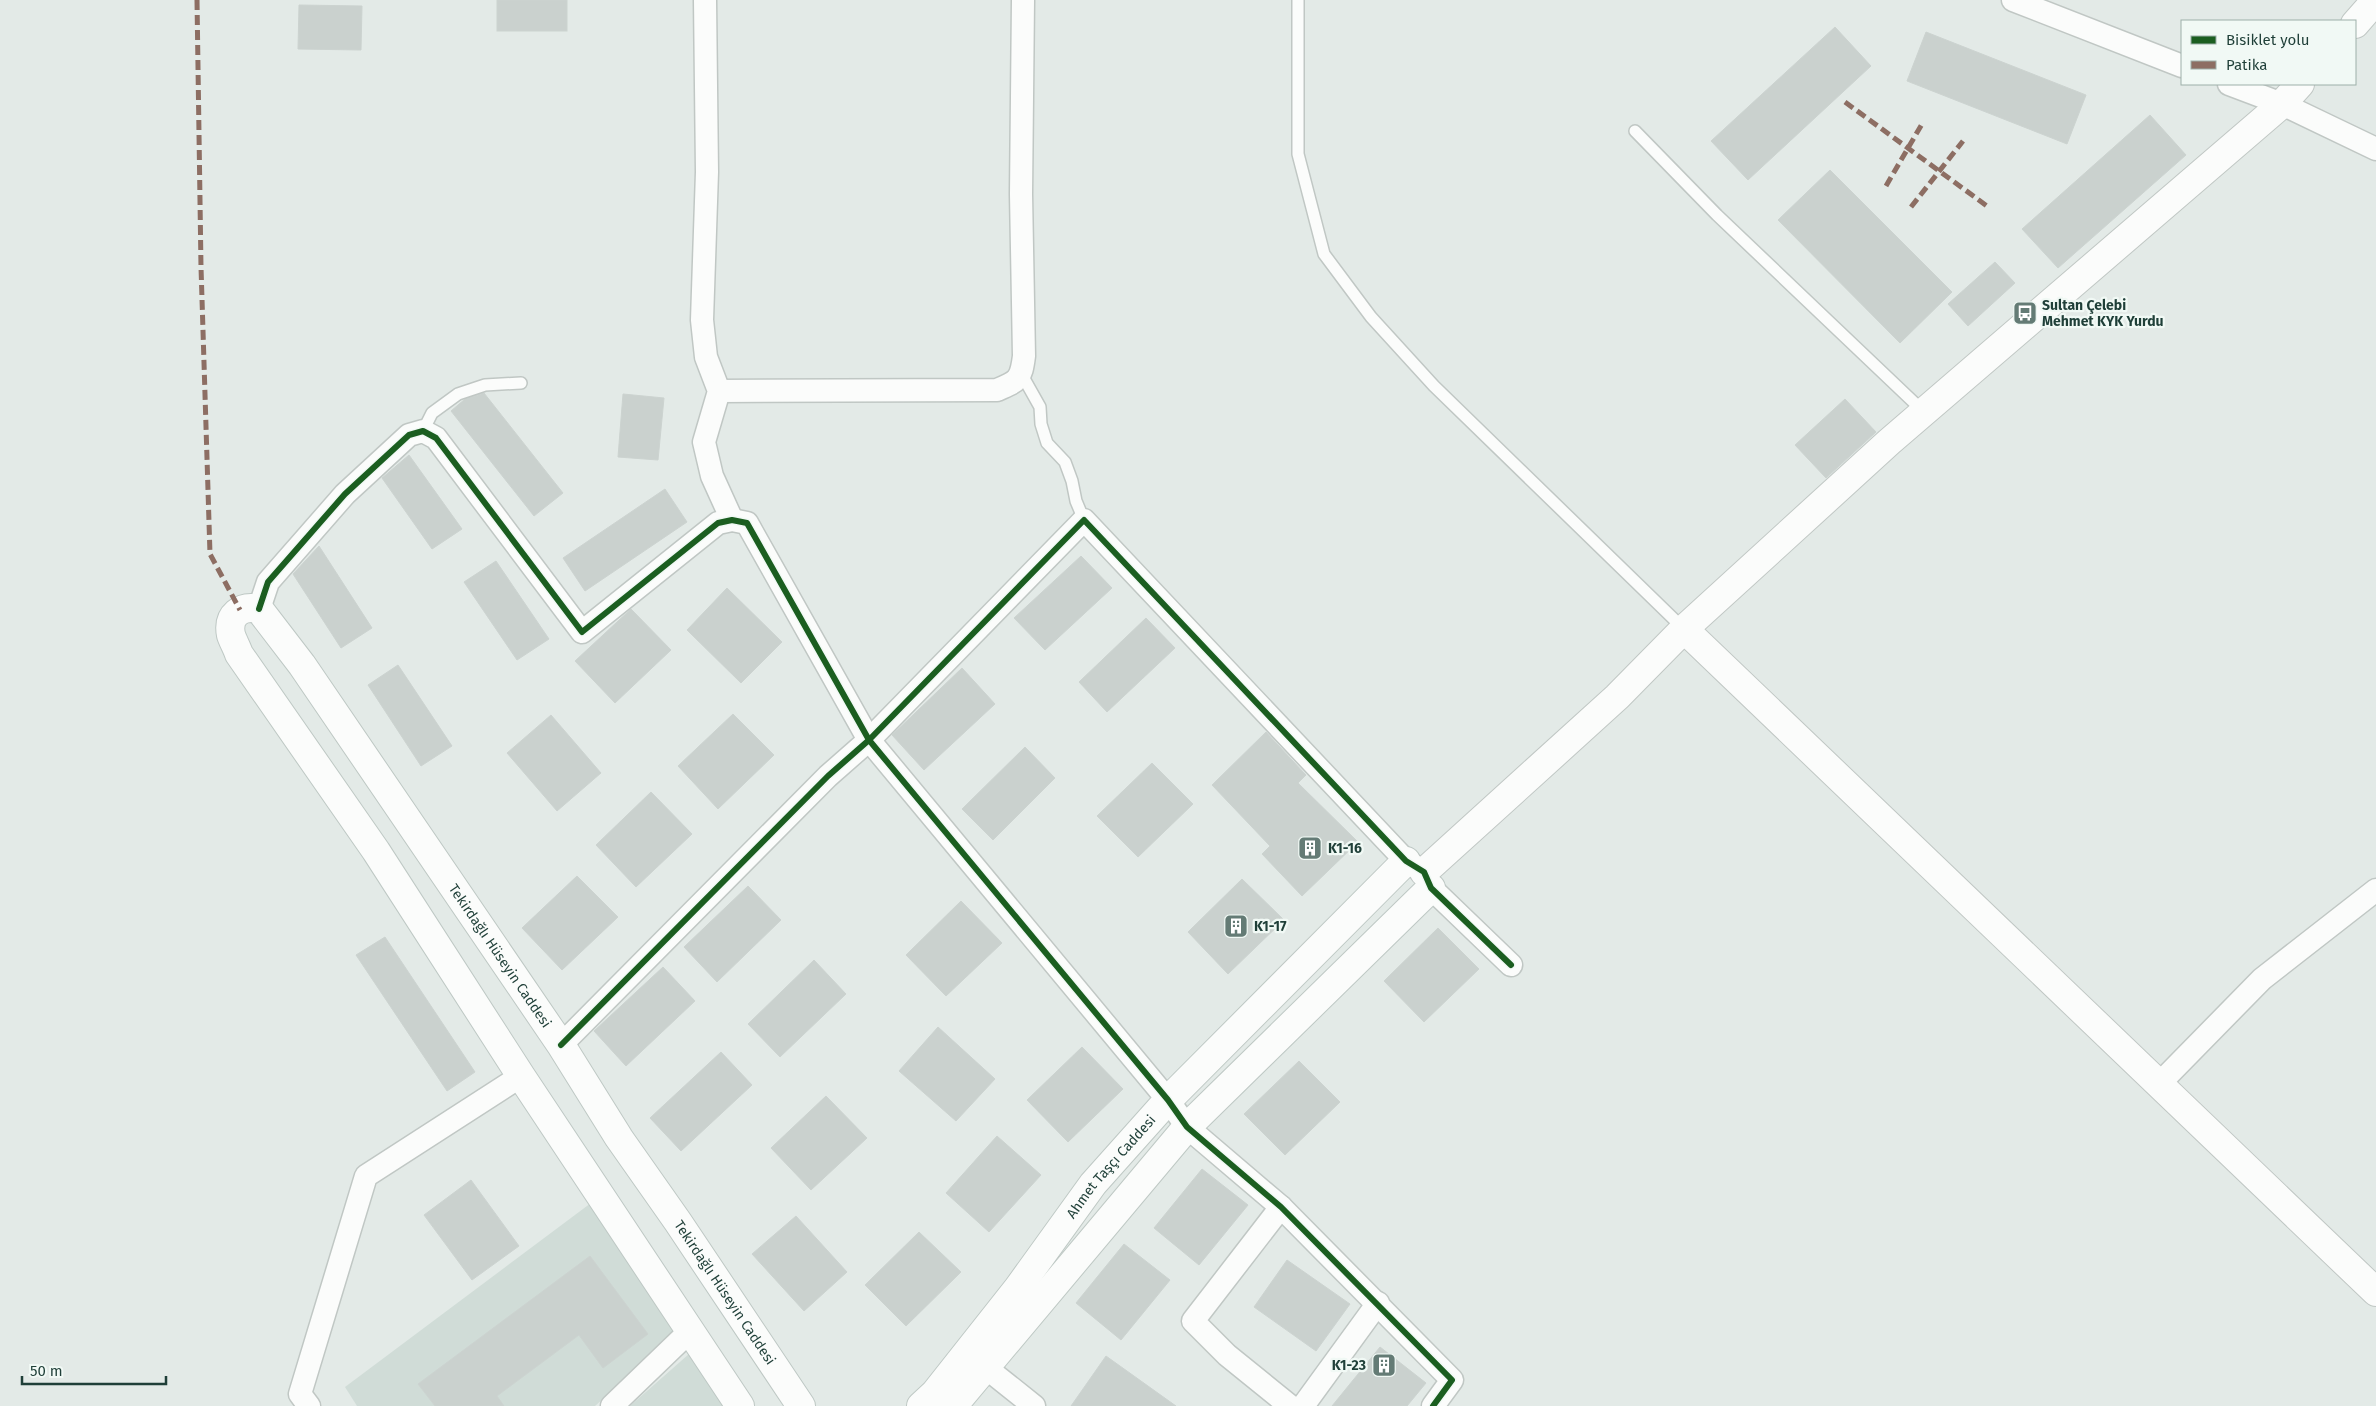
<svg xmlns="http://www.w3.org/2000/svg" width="2376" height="1406" font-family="'Fira Sans',sans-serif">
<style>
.built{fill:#d0dcd7}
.building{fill:#cad1ce;stroke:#ccd3d0}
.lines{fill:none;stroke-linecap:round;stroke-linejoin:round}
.service-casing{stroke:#c0c7c4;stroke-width:14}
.minor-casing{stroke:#c0c7c4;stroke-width:25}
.tertiary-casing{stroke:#c0c7c4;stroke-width:30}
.secondary-casing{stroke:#bec8c4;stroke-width:30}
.service{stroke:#fbfcfb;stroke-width:11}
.minor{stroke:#fbfcfb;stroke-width:22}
.tertiary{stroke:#fbfcfb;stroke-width:28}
.secondary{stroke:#fbfcfb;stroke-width:28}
.quiet{stroke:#8d6e63;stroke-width:5;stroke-dasharray:10 5;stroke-linecap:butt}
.cycleway-casing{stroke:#f1f9f5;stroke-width:9}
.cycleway{stroke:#1b5e20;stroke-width:6}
.labels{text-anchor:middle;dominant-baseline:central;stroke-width:4.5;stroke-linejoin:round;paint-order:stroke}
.poi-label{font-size:14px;font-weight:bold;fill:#1f3f38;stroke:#f1f9f5;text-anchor:start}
.street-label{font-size:14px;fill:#1f3f38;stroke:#f1f9f5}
</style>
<rect width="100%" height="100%" fill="#e3eae7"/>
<g class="built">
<path d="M591,1203L678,1332L595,1406H357L345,1387Z"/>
<path d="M689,1354L704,1355L730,1406H630Z"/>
</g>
<g class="building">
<rect x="497" y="0" width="70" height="31"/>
<path d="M299,5L362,6L361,50L298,49Z"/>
<path d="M1835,27L1871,66L1748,180L1711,141Z"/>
<path d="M1926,32L2086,95L2067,144L1907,81Z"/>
<path d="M2150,115L2186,155L2058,268L2022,229Z"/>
<path d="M1830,170L1952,292L1900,343L1778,220Z"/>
<path d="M1995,262L2015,283L1968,326L1948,304Z"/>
<path d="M484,393L563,493L534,516L451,411L465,399Z"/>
<path d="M623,394L664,398L658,460L618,457Z"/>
<path d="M1845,399L1876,432L1826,478L1795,445Z"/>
<path d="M409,455L462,529L432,549L382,478Z"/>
<path d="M665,489L687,522L585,591L563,558Z"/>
<path d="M319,546L372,628L341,648L293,574Z"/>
<path d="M1081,556L1112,588L1045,650L1014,618Z"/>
<path d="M496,561L549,639L517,660L464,582Z"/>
<path d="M727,588L782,642L741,683L687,630Z"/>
<path d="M631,609L671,650L615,703L575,661Z"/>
<path d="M1146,618L1175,648L1107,712L1079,682Z"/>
<path d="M398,665L452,746L421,766L368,685Z"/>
<path d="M962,668L995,704L924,770L892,735Z"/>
<path d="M733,714L774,755L718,809L678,766Z"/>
<path d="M551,715L601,773L557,811L507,753Z"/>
<path d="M1266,732L1306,775L1298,783L1358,842L1302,896L1262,854L1270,846L1212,785Z"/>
<path d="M1025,747L1055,778L993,840L962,809Z"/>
<path d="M1152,763L1193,804L1138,857L1097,816Z"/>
<path d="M651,792L692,834L636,887L596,845Z"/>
<path d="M577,876L618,917L562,970L522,928Z"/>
<path d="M1242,879L1284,920L1228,974L1188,932Z"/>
<path d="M748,886L781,920L717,982L684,947Z"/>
<path d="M961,901L1002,943L946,996L906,955Z"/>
<path d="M1438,928L1479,969L1424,1022L1384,981Z"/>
<path d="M385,937L475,1072L447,1091L356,955Z"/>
<path d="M814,960L846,994L780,1057L748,1024Z"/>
<path d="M663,967L695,1001L626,1066L594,1031Z"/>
<path d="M938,1027L995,1079L956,1121L899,1071Z"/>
<path d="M1082,1047L1123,1089L1068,1142L1027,1100Z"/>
<path d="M721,1052L752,1085L681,1151L650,1118Z"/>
<path d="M1299,1061L1340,1102L1285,1155L1244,1114Z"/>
<path d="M826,1096L867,1138L811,1190L771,1148Z"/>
<path d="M997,1136L1041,1175L989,1232L946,1193Z"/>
<path d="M1202,1169L1248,1205L1199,1265L1154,1228Z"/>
<path d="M471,1180L519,1246L472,1280L424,1215Z"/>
<path d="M796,1216L847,1272L804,1311L752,1254Z"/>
<path d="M919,1232L961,1272L906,1326L865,1285Z"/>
<path d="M1124,1244L1170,1280L1121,1340L1076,1303Z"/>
<path d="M590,1256L648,1334L603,1368L579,1335L497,1396L504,1406H435L418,1384Z"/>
<path d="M1287,1260L1350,1304L1316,1351L1254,1307Z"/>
<path d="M1380,1347L1426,1383L1407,1406H1332Z"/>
<path d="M1106,1356L1176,1406H1071Z"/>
</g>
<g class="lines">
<g class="service-casing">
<g id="service">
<path d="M1298,0V154L1324,254L1371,317L1434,386L1684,629"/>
<path d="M1635,131L1717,215L1924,412"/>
<path d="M1022,375L1040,407L1041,424L1047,443L1065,462L1072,481L1076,501L1084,520"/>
<path d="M423,431L432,413L458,394L485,385L521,383"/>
</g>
</g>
<g class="minor-casing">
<g id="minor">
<path d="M705,0L707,172L702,320L706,357L719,391L704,442L712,476L732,520"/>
<path d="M2013,0L2182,66"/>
<path d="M2229,84L2282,104L2376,149"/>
<path d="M719,391L997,390C1018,381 1021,380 1024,356L1021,194L1023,0"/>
<path d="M259,609L268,582L345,494L409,435L423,431L436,438L582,632L718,523L732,520L747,523L869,740L1168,1100L1187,1127L1281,1207L1452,1380L1433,1406"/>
<path d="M561,1045L828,776L869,740L1084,520L1406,861L1424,872L1431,888L1511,965"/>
<path d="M2159,1084L2262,979L2376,890"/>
<path d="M1281,1207L1193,1321L1227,1355L1290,1406"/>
<path d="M985,1367L1034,1406"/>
<path d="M309,1406L300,1394L366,1176L521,1076"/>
<path d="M612,1406L691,1330"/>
<path d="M1303,1406L1378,1303"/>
</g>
</g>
<g class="tertiary-casing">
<g id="tertiary">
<path d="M2355,24L2376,0"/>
<path d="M1684,629L2376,1292"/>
<path d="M1424,872L1617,697L1684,629L1889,442L2282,104L2300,84"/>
</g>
</g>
<g class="secondary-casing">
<g id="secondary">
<path id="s1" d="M740,1406L521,1076L376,851L239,654C237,648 233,641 231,635C227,615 241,605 259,609L302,665L561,1045L619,1138L678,1222L801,1406"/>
<path id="s2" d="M921,1406L935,1393L1018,1288L1093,1184L1168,1100L1406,861"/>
<path d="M953,1406L1187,1127L1431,888"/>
</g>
</g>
<use href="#service" class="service"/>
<use href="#minor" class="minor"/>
<use href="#tertiary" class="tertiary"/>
<use href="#secondary" class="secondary"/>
<g class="quiet">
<path d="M197,0L201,267L210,554L240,610"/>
<path d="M1845,102L1987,206"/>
<path d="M1886,186L1922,124"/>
<path d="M1911,207L1963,141"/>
</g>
<g class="cycleway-casing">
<g id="cycleway">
<path d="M259,609L268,582L345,494L409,435L423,431L436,438L582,632L718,523L732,520L747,523L869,740L1168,1100L1187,1127L1281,1207L1452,1380L1433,1406"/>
<path d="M561,1045L828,776L869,740L1084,520L1406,861L1424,872L1431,888L1511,965"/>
</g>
</g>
<use href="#cycleway" class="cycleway"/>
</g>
<defs>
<g id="bus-square" transform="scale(1.25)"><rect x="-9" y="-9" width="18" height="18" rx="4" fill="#647b75" stroke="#f1f9f5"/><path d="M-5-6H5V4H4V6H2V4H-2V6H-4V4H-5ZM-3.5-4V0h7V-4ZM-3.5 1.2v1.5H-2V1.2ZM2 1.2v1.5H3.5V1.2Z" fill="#fff"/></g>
<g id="building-square" transform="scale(1.25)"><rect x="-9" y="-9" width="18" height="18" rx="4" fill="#647b75" stroke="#f1f9f5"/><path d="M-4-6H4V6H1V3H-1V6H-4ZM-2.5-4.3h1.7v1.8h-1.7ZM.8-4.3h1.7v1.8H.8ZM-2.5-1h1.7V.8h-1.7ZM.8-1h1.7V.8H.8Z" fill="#fff"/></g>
</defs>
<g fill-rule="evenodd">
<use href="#bus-square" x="2025" y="313"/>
<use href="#building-square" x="1310" y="848"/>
<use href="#building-square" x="1236" y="926"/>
<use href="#building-square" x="1384" y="1365"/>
</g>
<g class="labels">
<g class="poi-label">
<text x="2042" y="305">Sultan Çelebi<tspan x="2042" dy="16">Mehmet KYK Yurdu</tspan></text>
<text x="1328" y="848">K1-16</text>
<text x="1254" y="926">K1-17</text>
<text x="1366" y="1365" text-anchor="end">K1-23</text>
</g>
<g class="street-label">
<text stroke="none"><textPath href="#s1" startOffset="1394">Tekirdağlı Hüseyin Caddesi</textPath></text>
<text stroke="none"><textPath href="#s2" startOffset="306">Ahmet Taşçı Caddesi</textPath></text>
<text stroke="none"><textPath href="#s1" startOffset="1799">Tekirdağlı Hüseyin Caddesi</textPath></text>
</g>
</g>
<rect x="2181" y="20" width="175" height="65" fill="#f1f9f5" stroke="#9dafa9"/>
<rect x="2191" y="36" width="25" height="8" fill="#1b5e20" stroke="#9dafa9"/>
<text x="2226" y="45" font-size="15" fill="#1f3f38">Bisiklet yolu</text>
<rect x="2191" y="61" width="25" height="8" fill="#8d6e63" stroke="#9dafa9"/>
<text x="2226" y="70" font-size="15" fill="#1f3f38">Patika</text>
<path d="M22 1376v8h144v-8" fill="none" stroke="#1f3f38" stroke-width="2.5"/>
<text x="30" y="1376" font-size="15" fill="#1f3f38" stroke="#f1f9f5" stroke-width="4" paint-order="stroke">50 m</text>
</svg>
